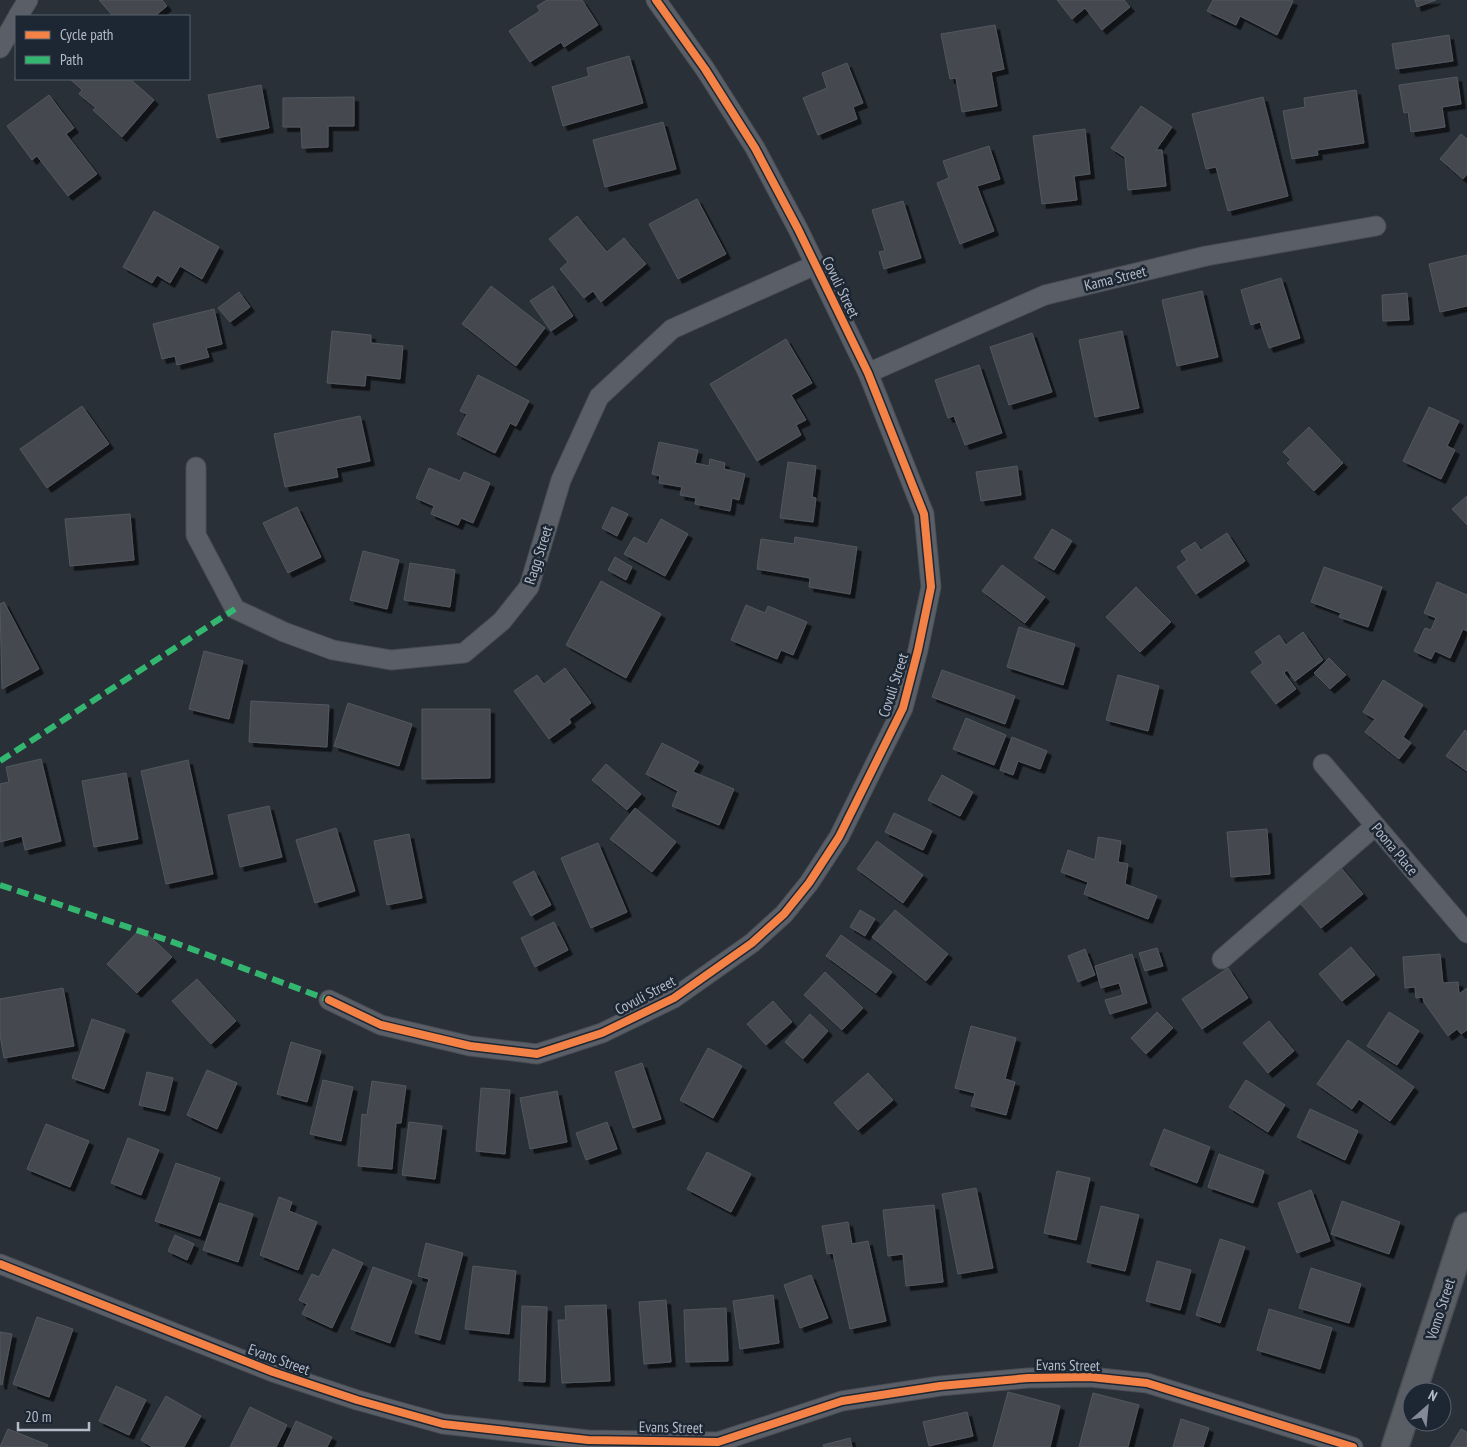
<svg xmlns="http://www.w3.org/2000/svg" width="1467" height="1447" font-family="'PT Sans Narrow',sans-serif">
<style>
.building{fill:#444950;stroke:#52575f;filter:url(#shadow)}
.lines{fill:none;stroke-linecap:round;stroke-linejoin:round}
.street-casing{stroke:#484c53;stroke-width:21}
.secondary-casing{stroke:#484c53;stroke-width:29}
.street{stroke:#5a5e66;stroke-width:19}
.secondary{stroke:#595d64;stroke-width:26}
.quiet{stroke:#33b770;stroke-width:6;stroke-dasharray:12 6;stroke-linecap:butt}
.cycleway-casing{stroke:#1d2633;stroke-width:11}
.cycleway{stroke:#f48246;stroke-width:8}
.labels{text-anchor:middle;dominant-baseline:central;stroke-width:5;stroke-linejoin:round;paint-order:stroke}
.street-label{font-size:15px;fill:#b4bcc9;stroke:#1d2633}
</style>
<defs>
<filter id="shadow"><feDropShadow dx="4.5" dy="4.5" stdDeviation="0" flood-color="#0009"/></filter>
</defs>
<rect width="100%" height="100%" fill="#2a3038"/>
<g class="building">
<path d="M99,0H162L167,6L155,16H113Z"/>
<path d="M547,0H582L598,25L564,47L561,42L530,62L509,31L540,11L537,6Z"/>
<path d="M1057,0H1124L1130,7L1102,30L1085,8L1072,19Z"/>
<path d="M1213,0H1291L1293,1L1277,35L1240,16L1236,25L1207,11Z"/>
<path d="M1415,0H1436L1417,7Z"/>
<path d="M995,25L1004,69L991,72L997,106L962,112L956,78L950,79L941,34Z"/>
<path d="M1449,35L1453,61L1396,69L1392,44Z"/>
<path d="M629,56L643,103L563,126L552,87L589,76L587,68Z"/>
<path d="M847,63L863,103L853,107L857,119L818,135L803,98L827,88L822,73Z"/>
<path d="M1457,77L1461,104L1442,107L1445,127L1411,132L1408,112L1404,113L1399,85Z"/>
<path d="M70,79H130L154,100L122,137L93,110L96,108L79,94L82,90Z"/>
<path d="M261,85L269,128L217,138L208,95Z"/>
<path d="M1356,90L1364,143L1317,150L1318,155L1292,159L1283,111L1305,107L1304,98Z"/>
<path d="M49,95L74,128L66,134L97,174L68,196L37,156L32,160L7,126Z"/>
<path d="M354,97V126H328V147L302,148L301,127H283V98Z"/>
<path d="M1263,97L1288,196L1228,211L1216,167L1206,169L1192,114Z"/>
<path d="M1141,106L1172,127L1156,150H1162L1166,186L1128,190L1125,157L1111,148Z"/>
<path d="M663,122L676,169L605,187L593,140Z"/>
<path d="M1085,129L1090,174L1074,176L1077,200L1042,204L1033,136Z"/>
<path d="M1461,134L1467,139V174L1463,179L1440,159Z"/>
<path d="M989,146L1000,179L977,186L994,231L960,244L937,183L949,178L943,161Z"/>
<path d="M697,199L726,254L678,279L649,224Z"/>
<path d="M903,201L921,258L884,269L879,252L885,251L872,210Z"/>
<path d="M154,211L219,247L202,279L180,266L170,283L157,275L152,283L123,267Z"/>
<path d="M577,216L607,252L624,238L646,264L601,302L593,291L584,298L560,269L568,262L549,239Z"/>
<path d="M1467,255V306L1440,312L1429,264Z"/>
<path d="M1281,278L1300,338L1269,348L1260,322L1251,325L1241,290Z"/>
<path d="M491,286L545,328L516,366L462,324Z"/>
<path d="M553,286L573,316L551,331L530,301Z"/>
<path d="M1202,291L1218,357L1177,366L1162,300Z"/>
<path d="M239,292L250,307L230,322L218,308Z"/>
<path d="M1407,293L1409,320L1383,321L1382,295Z"/>
<path d="M214,309L222,344L206,348L209,357L177,365L175,356L162,359L153,324Z"/>
<path d="M332,331L371,335V343L403,346L400,379L366,375L365,386L327,383Z"/>
<path d="M1122,331L1139,408L1095,417L1079,340Z"/>
<path d="M1032,333L1052,392L1009,405L990,347Z"/>
<path d="M786,339L812,383L791,395L806,420L796,425L801,435L757,461L710,384Z"/>
<path d="M979,365L1002,433L965,445L954,416L948,418L935,380Z"/>
<path d="M478,375L529,401L516,426L510,423L495,453L457,434L467,414L460,411Z"/>
<path d="M82,406L109,444L47,488L20,449Z"/>
<path d="M1429,407L1459,421L1447,446L1455,450L1441,479L1403,461Z"/>
<path d="M360,416L370,461L336,468L338,477L285,487L274,434Z"/>
<path d="M1309,427L1343,463L1314,491L1287,463L1291,460L1283,452Z"/>
<path d="M659,442L698,450L695,463L709,466L710,459L725,463L724,469L745,474L739,500L732,498L730,511L695,504L696,498L680,495L682,487L659,483L660,476L652,474Z"/>
<path d="M788,462L816,466L812,497L816,498L813,522L780,518Z"/>
<path d="M1017,466L1021,495L981,501L976,472Z"/>
<path d="M429,468L460,481L464,472L490,483L473,523L461,518L458,525L431,514L434,506L416,498Z"/>
<path d="M1467,496V525L1452,509Z"/>
<path d="M297,507L321,557L288,573L263,523Z"/>
<path d="M612,507L628,514L617,536L602,528Z"/>
<path d="M130,514L134,560L70,566L65,519Z"/>
<path d="M661,519L688,534L665,576L624,554L634,537L647,544Z"/>
<path d="M1052,529L1072,541L1054,570L1034,558Z"/>
<path d="M1227,533L1245,561L1196,594L1177,567L1187,560L1181,551L1195,542L1201,550Z"/>
<path d="M795,537L857,547L850,594L809,587L810,578L757,569L761,539L794,544Z"/>
<path d="M363,551L399,560L387,609L350,600Z"/>
<path d="M615,557L632,567L626,580L608,570Z"/>
<path d="M410,563L455,570L450,607L404,600Z"/>
<path d="M1002,565L1045,597L1025,623L982,591Z"/>
<path d="M1324,567L1382,587L1368,627L1339,617L1341,613L1311,602Z"/>
<path d="M601,581L661,614L626,678L566,645Z"/>
<path d="M1437,582L1467,595V631L1463,629L1450,658L1435,651L1431,659L1414,651L1425,628L1431,630L1436,618L1424,613Z"/>
<path d="M1136,587L1171,622L1140,652L1106,617Z"/>
<path d="M4,602L39,669L2,689L0,604Z"/>
<path d="M746,605L765,613L768,606L807,622L793,655L781,650L777,659L731,640Z"/>
<path d="M1019,627L1075,644L1063,685L1007,667Z"/>
<path d="M1303,632L1323,660L1295,681L1287,670L1284,673L1296,689L1276,704L1251,672L1263,663L1255,652L1279,635L1286,645Z"/>
<path d="M204,651L243,661L229,719L189,709Z"/>
<path d="M1329,658L1346,675L1330,689L1314,673Z"/>
<path d="M565,668L591,703L569,719L571,723L549,739L514,691L537,675L544,684Z"/>
<path d="M942,670L1015,696L1005,724L932,697Z"/>
<path d="M1118,675L1159,686L1148,731L1106,720Z"/>
<path d="M1383,680L1423,705L1403,737L1411,743L1399,759L1365,732L1375,719L1363,712Z"/>
<path d="M251,701L329,705L327,747L249,742Z"/>
<path d="M348,703L412,724L399,766L334,746Z"/>
<path d="M422,709H490V778L422,779Z"/>
<path d="M966,718L1006,735L994,765L953,749Z"/>
<path d="M1465,730L1467,732V771L1446,756Z"/>
<path d="M1012,737L1047,751L1040,769L1018,761L1013,775L1000,770Z"/>
<path d="M662,743L699,762L693,772L734,789L719,825L672,806L678,791L646,774Z"/>
<path d="M41,759L61,841L25,850L22,836L0,842V784L9,782L6,767Z"/>
<path d="M188,760L213,874L166,884L141,771Z"/>
<path d="M606,764L641,794L627,810L592,780Z"/>
<path d="M126,773L138,839L94,847L82,781Z"/>
<path d="M942,775L973,792L960,816L928,800Z"/>
<path d="M269,806L282,857L240,867L228,815Z"/>
<path d="M635,808L676,842L652,872L610,839Z"/>
<path d="M894,813L932,831L923,850L885,832Z"/>
<path d="M336,828L355,891L315,903L296,840Z"/>
<path d="M1267,829L1270,874L1231,877L1227,832Z"/>
<path d="M409,834L422,898L387,905L374,841Z"/>
<path d="M1098,837L1121,841L1118,862L1128,864L1125,884L1157,896L1148,919L1084,894L1088,882L1061,872L1068,850L1095,860Z"/>
<path d="M877,841L923,875L903,903L857,869Z"/>
<path d="M598,843L627,912L591,928L561,858Z"/>
<path d="M1338,864L1363,894L1321,928L1296,898Z"/>
<path d="M534,871L551,905L531,916L513,882Z"/>
<path d="M860,910L875,919L865,936L850,927Z"/>
<path d="M895,910L948,954L926,981L872,937Z"/>
<path d="M554,922L568,950L535,967L521,938Z"/>
<path d="M141,928L172,957L137,993L107,964Z"/>
<path d="M841,935L892,972L876,993L826,956Z"/>
<path d="M1351,947L1375,975L1342,1001L1319,974Z"/>
<path d="M1157,948L1163,966L1145,971L1139,953Z"/>
<path d="M1085,949L1095,975L1078,982L1068,956Z"/>
<path d="M1132,954L1147,1003L1110,1014L1105,1000L1123,995L1119,983L1101,988L1095,966Z"/>
<path d="M1440,954L1443,983L1458,982L1459,994L1467,988V1030L1461,1034L1457,1029L1448,1036L1424,1002L1423,997L1416,998L1415,987L1405,988L1403,957Z"/>
<path d="M1228,968L1248,998L1202,1029L1182,999Z"/>
<path d="M825,972L863,1008L842,1030L804,995Z"/>
<path d="M197,979L236,1021L211,1044L172,1001Z"/>
<path d="M63,988L74,1046L4,1058L0,1035V999Z"/>
<path d="M773,1001L792,1022L766,1045L747,1024Z"/>
<path d="M1157,1012L1173,1028L1146,1054L1131,1038Z"/>
<path d="M1389,1012L1419,1031L1397,1065L1367,1046Z"/>
<path d="M810,1014L828,1031L803,1059L785,1042Z"/>
<path d="M92,1019L125,1030L104,1089L72,1078Z"/>
<path d="M1269,1021L1294,1051L1268,1073L1243,1043Z"/>
<path d="M971,1026L1016,1038L1005,1079L1015,1082L1006,1115L971,1106L975,1093L955,1088Z"/>
<path d="M1348,1040L1414,1087L1390,1121L1359,1099L1352,1109L1317,1084Z"/>
<path d="M291,1042L321,1051L307,1102L277,1094Z"/>
<path d="M708,1048L742,1066L713,1118L680,1100Z"/>
<path d="M642,1063L661,1119L633,1128L615,1072Z"/>
<path d="M207,1070L237,1083L217,1129L187,1115Z"/>
<path d="M147,1072L173,1078L165,1111L139,1105Z"/>
<path d="M868,1073L893,1100L858,1130L834,1103Z"/>
<path d="M323,1080L353,1087L341,1141L310,1134Z"/>
<path d="M1246,1080L1285,1105L1268,1132L1229,1107Z"/>
<path d="M372,1081L406,1086L401,1123H396L392,1169L358,1166L362,1114L367,1115Z"/>
<path d="M481,1088L510,1090L505,1154L476,1151Z"/>
<path d="M557,1091L567,1142L530,1149L520,1098Z"/>
<path d="M1310,1109L1358,1131L1345,1160L1297,1137Z"/>
<path d="M409,1122L442,1126L435,1179L402,1175Z"/>
<path d="M607,1122L617,1149L586,1160L576,1133Z"/>
<path d="M46,1124L89,1141L70,1187L27,1169Z"/>
<path d="M1164,1129L1210,1147L1197,1183L1150,1165Z"/>
<path d="M128,1138L159,1150L141,1195L111,1183Z"/>
<path d="M707,1152L751,1174L731,1212L687,1189Z"/>
<path d="M1219,1154L1264,1171L1253,1203L1208,1187Z"/>
<path d="M176,1163L220,1178L200,1236L155,1221Z"/>
<path d="M1057,1171L1090,1178L1076,1240L1044,1233Z"/>
<path d="M976,1188L993,1268L958,1274L942,1194Z"/>
<path d="M1311,1190L1330,1241L1297,1253L1278,1203Z"/>
<path d="M279,1197L292,1202L289,1211L317,1222L298,1270L260,1255Z"/>
<path d="M1342,1201L1400,1222L1389,1254L1331,1234Z"/>
<path d="M219,1203L253,1214L238,1262L203,1250Z"/>
<path d="M934,1205L943,1282L906,1286L903,1254L888,1256L883,1210Z"/>
<path d="M1101,1206L1139,1215L1125,1271L1087,1262Z"/>
<path d="M848,1222L852,1244L868,1241L886,1321L850,1329L833,1253L827,1254L822,1226Z"/>
<path d="M175,1235L194,1244L187,1260L168,1251Z"/>
<path d="M1220,1239L1245,1247L1220,1323L1196,1315Z"/>
<path d="M426,1243L463,1253L440,1340L415,1333L429,1279L418,1276Z"/>
<path d="M333,1249L363,1263L332,1328L302,1314L307,1304L299,1300L312,1274L319,1277Z"/>
<path d="M1157,1261L1191,1270L1180,1310L1146,1301Z"/>
<path d="M473,1266L516,1271L509,1334L465,1329Z"/>
<path d="M373,1267L412,1281L390,1343L351,1329Z"/>
<path d="M1311,1268L1361,1284L1349,1323L1299,1308Z"/>
<path d="M811,1275L828,1318L800,1328L784,1285Z"/>
<path d="M773,1295L779,1343L740,1349L733,1301Z"/>
<path d="M666,1300L671,1362L644,1364L639,1302Z"/>
<path d="M606,1305L610,1381L562,1383L558,1320H566L565,1306Z"/>
<path d="M522,1306L547,1307L545,1382L519,1381Z"/>
<path d="M726,1308L728,1361L686,1362L684,1310Z"/>
<path d="M1269,1309L1332,1328L1320,1369L1257,1350Z"/>
<path d="M37,1317L73,1329L49,1397L13,1384Z"/>
<path d="M0,1332L12,1334L2,1385L0,1384Z"/>
<path d="M116,1386L146,1400L129,1435L99,1421Z"/>
<path d="M1008,1392L1060,1406L1050,1447H993Z"/>
<path d="M1093,1393L1139,1405L1128,1447H1079Z"/>
<path d="M166,1396L201,1416L184,1447H152L141,1440Z"/>
<path d="M250,1407L287,1425L276,1447H230Z"/>
<path d="M967,1412L973,1436L929,1446L923,1422Z"/>
<path d="M1181,1419L1209,1428L1203,1447H1173Z"/>
<path d="M296,1421L332,1437L327,1447H284Z"/>
<path d="M8,1429L48,1445L47,1447H0Z"/>
<path d="M1461,1429L1467,1432V1447H1450Z"/>
<path d="M850,1438L852,1447H824L823,1445Z"/>
</g>
<g class="lines">
<g class="street-casing">
<g id="street">
<path d="M18,16L28,0"/>
<path d="M0,48L16,20"/>
<path d="M868,373L1045,295L1206,256L1376,226"/>
<path d="M196,467V535L235,609L284,632L333,650L391,660L464,653L502,621L529,587L561,480L599,397L672,329L815,265"/>
<path d="M1323,764L1467,933"/>
<path d="M1222,959L1375,826"/>
<path d="M329,1000L381,1025L470,1046L537,1054L602,1033L674,998L752,943L784,914L809,883L839,837L903,708L918,650L931,587L924,514L868,373L798,229L755,148L705,69L656,0"/>
<path d="M0,1264L273,1372L357,1400L443,1424L588,1440L718,1442L842,1401L940,1386L1028,1378L1090,1377L1147,1383L1353,1447"/>
</g>
</g>
<g class="secondary-casing">
<g id="secondary">
<path d="M1413,1392L1467,1226"/>
<path d="M1395,1447L1412,1395"/>
</g>
</g>
<use href="#street" class="street"/>
<use href="#secondary" class="secondary"/>
<g class="quiet">
<path d="M0,761L235,609"/>
<path d="M0,885L170,941L329,1000"/>
</g>
<g class="cycleway-casing">
<g id="cycleway">
<path d="M329,1000L381,1025L470,1046L537,1054L602,1033L674,998L752,943L784,914L809,883L839,837L903,708L918,650L931,587L924,514L868,373L798,229L755,148L705,69L656,0"/>
<path d="M0,1264L273,1372L357,1400L443,1424L588,1440L718,1442L842,1401L940,1386L1028,1378L1090,1377L1147,1383L1353,1447"/>
</g>
</g>
<use href="#cycleway" class="cycleway"/>
</g>
<g class="labels">
<g class="street-label">
<text transform="translate(1115 278) rotate(-14)">Kama Street</text>
<text transform="translate(841 287) rotate(64)">Covuli Street</text>
<text transform="translate(538 555) rotate(-72)">Ragg Street</text>
<text transform="translate(893 685) rotate(-72)">Covuli Street</text>
<text transform="translate(1395 849) rotate(50)">Poona Place</text>
<text transform="translate(645 995) rotate(-28)">Covuli Street</text>
<text transform="translate(1440 1309) rotate(-72)">Vomo Street</text>
<text transform="translate(279 1359) rotate(20)">Evans Street</text>
<text transform="translate(1068 1365) rotate(1)">Evans Street</text>
<text transform="translate(671 1427) rotate(1)">Evans Street</text>
</g>
</g>
<rect x="15" y="15" width="175" height="65" fill="#1d2633" stroke="#59626f"/>
<rect x="25" y="31" width="25" height="8" fill="#f48246" stroke="#59626f"/>
<text x="60" y="40" font-size="15" fill="#b4bcc9">Cycle path</text>
<rect x="25" y="56" width="25" height="8" fill="#33b770" stroke="#59626f"/>
<text x="60" y="65" font-size="15" fill="#b4bcc9">Path</text>
<g transform="translate(1427 1407) rotate(27)"><circle r="24" fill="#1d2633" stroke="#59626f"/>
<path d="M0-4L9 19L0 12L-9 19Z" fill="#848b96"/>
<text y="-8" font-size="14" font-weight="bold" text-anchor="middle" fill="#b4bcc9">N</text>
</g>
<path d="M18 1422v8h71v-8" fill="none" stroke="#b4bcc9" stroke-width="2.5"/>
<text x="25" y="1422" font-size="15" fill="#b4bcc9" stroke="#1d2633" stroke-width="4" paint-order="stroke">20 m</text>
</svg>
